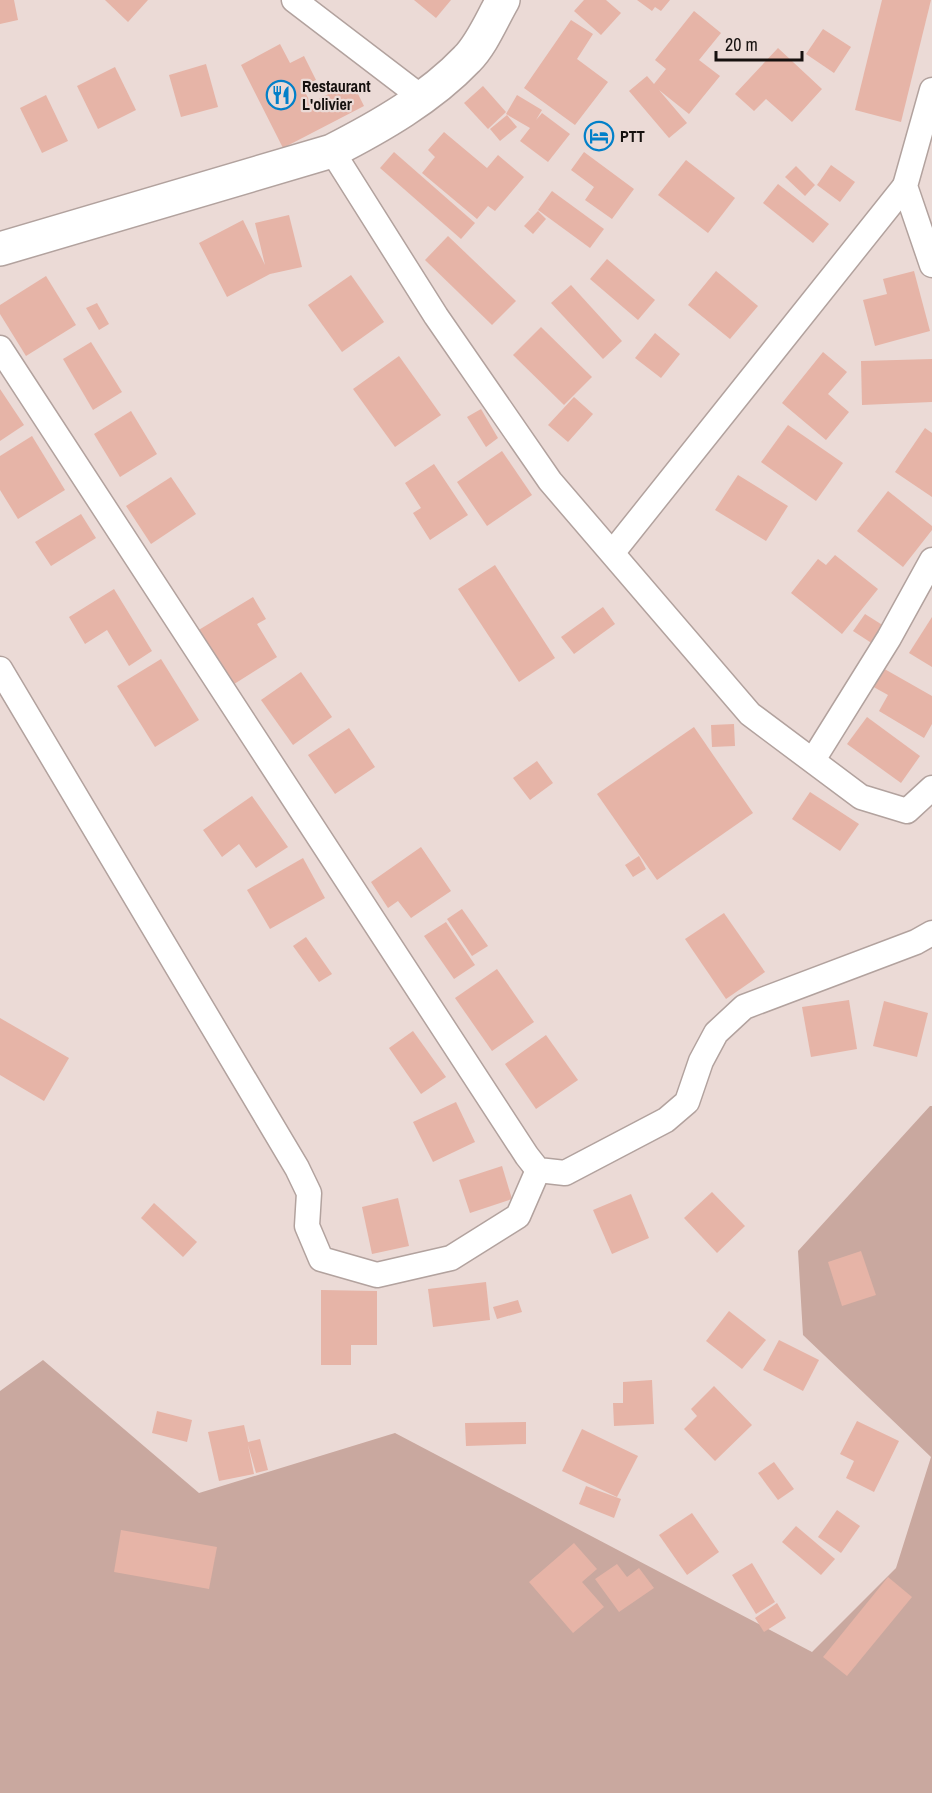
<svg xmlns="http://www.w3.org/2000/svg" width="932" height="1793" font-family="'Archivo Narrow',sans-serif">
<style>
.green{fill:#c9a89f}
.building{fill:#e6b4a7}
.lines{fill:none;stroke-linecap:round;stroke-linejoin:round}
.minor-casing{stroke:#b2a29e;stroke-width:27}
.secondary-casing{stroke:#b2a29e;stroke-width:36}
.minor{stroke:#fff;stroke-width:24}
.secondary{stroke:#fff;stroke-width:33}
.labels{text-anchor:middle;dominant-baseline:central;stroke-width:4.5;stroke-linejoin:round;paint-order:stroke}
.poi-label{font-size:16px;font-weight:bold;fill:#16110f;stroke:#ebdad6;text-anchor:start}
</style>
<rect width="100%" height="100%" fill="#ebdad6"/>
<path class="green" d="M930,1106H932V1793H0V1391L43,1360L199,1493L395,1433L812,1652L896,1568L931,1457L803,1335L798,1251Z"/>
<g class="building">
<path d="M0,0H14L18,20L0,24Z"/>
<path d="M105,0H148L128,22Z"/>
<path d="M414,0H451L436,18Z"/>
<path d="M584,0H606L621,13L601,35L574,11Z"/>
<path d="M637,0H670L661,11L655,7L652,11Z"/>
<path d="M882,0H931L901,122L855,110Z"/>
<path d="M694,11L721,33L699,60L720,76L689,114L659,90L687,123L669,138L629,91L647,76L654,84L666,69L655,60Z"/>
<path d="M571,20L593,34L577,59L608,82L575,125L524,88Z"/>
<path d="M823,29L851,47L834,73L806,54Z"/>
<path d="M280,44L290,63L304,56L316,80L302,87L311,103L352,82L364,106L283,148L241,65Z"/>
<path d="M778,48L822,89L792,122L766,99L754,111L735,94Z"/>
<path d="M206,64L218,107L181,117L169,75Z"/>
<path d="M115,67L136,110L98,129L77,86Z"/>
<path d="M483,86L506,112L488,129L464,103Z"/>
<path d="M46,95L68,141L42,153L20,108Z"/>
<path d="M517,95L542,110L536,120L542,113L570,134L548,162L520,141L530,128L506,114Z"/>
<path d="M507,115L517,127L500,141L490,129Z"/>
<path d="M444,132L487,168L498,155L524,177L495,211L488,206L477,219L422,173L435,157L428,150Z"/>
<path d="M394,152L475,223L461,239L380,168Z"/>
<path d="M584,152L634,189L612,219L585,200L594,187L571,170Z"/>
<path d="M686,160L735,198L708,233L658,195Z"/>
<path d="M831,165L855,182L840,202L817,185Z"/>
<path d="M796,166L815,185L805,196L785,177Z"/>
<path d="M778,184L829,224L813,243L763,203Z"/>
<path d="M552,191L604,229L590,248L538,210Z"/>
<path d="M538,211L546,219L533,234L524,226Z"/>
<path d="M289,215L302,267L270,274L227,297L199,243L243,220L265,265L255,223Z"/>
<path d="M448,236L516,301L492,325L425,260Z"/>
<path d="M607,259L655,300L638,320L590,279Z"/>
<path d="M716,271L758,306L730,339L688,305Z"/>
<path d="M914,271L930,331L875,346L863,300L887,294L883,279Z"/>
<path d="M351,275L384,322L342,352L308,305Z"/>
<path d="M46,276L76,325L26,356L0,314V305Z"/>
<path d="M571,285L622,341L603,359L551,303Z"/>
<path d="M97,303L109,324L99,330L86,308Z"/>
<path d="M541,327L592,377L564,405L513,355Z"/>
<path d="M655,333L680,354L661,378L635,358Z"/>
<path d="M91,342L122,392L93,410L63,359Z"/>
<path d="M823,352L847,372L828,394L849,412L826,440L782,403Z"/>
<path d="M399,356L441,415L395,447L353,389Z"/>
<path d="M932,359V402L862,405L861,361Z"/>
<path d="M0,389L24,425L0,441Z"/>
<path d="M574,397L593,414L568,442L548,425Z"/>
<path d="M481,409L498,438L486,447L467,417Z"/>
<path d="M131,411L157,454L120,477L94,434Z"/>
<path d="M788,425L843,463L816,501L761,462Z"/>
<path d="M925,428L932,433V497L895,472Z"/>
<path d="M32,436L65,490L18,519L0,490V456Z"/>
<path d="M502,451L532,495L487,526L457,482Z"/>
<path d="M434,464L468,515L430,540L413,513L421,508L405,483Z"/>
<path d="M738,475L788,506L766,541L715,510Z"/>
<path d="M171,477L196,514L151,544L126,506Z"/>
<path d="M888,491L932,526V530L903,567L857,531Z"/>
<path d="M81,514L96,538L51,566L35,542Z"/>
<path d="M835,555L878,589L842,634L791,593L818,559L826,565Z"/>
<path d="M495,565L555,658L519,682L458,589Z"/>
<path d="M114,589L152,651L129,666L107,630L85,644L69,617Z"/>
<path d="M253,597L266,619L257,624L277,657L231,686L197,631Z"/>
<path d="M603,607L615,624L574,654L561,637Z"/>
<path d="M865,614L884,626L873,644L853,631Z"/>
<path d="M932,617V667L909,653Z"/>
<path d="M161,659L199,720L155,747L117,686Z"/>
<path d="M881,667L932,696V724L924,738L879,711L888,695L870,685Z"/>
<path d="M301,672L332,717L293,745L261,700Z"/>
<path d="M867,717L920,756L901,783L847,744Z"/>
<path d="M734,724L735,746L712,747L711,725Z"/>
<path d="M694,727L753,813L657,880L597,794Z"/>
<path d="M349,728L375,767L335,794L308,755Z"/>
<path d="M537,761L553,783L530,800L513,778Z"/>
<path d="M810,792L859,824L840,851L792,819Z"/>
<path d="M252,796L288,847L256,868L239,844L222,857L203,830Z"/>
<path d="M421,847L451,891L411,918L398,901L388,908L371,882Z"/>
<path d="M639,856L646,869L633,877L625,865Z"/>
<path d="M303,858L325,898L270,929L247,890Z"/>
<path d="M462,909L488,946L472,956L447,919Z"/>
<path d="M724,913L765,972L726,999L685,939Z"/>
<path d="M446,922L475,965L454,979L424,936Z"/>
<path d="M306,937L332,974L319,982L293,946Z"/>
<path d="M497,969L534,1022L492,1051L455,998Z"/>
<path d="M849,1000L857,1049L811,1057L802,1007Z"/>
<path d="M884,1001L928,1013L917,1057L873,1046Z"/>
<path d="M0,1018L69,1058L44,1101L0,1075Z"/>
<path d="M413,1031L446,1077L421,1094L389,1048Z"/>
<path d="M546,1035L578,1080L536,1109L505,1064Z"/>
<path d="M456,1102L475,1142L433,1162L413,1122Z"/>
<path d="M502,1166L512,1199L470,1213L459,1180Z"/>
<path d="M712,1192L745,1226L717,1253L684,1218Z"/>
<path d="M631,1194L649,1238L612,1254L593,1210Z"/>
<path d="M398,1198L409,1246L372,1254L362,1207Z"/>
<path d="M154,1203L197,1242L183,1257L141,1218Z"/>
<path d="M861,1251L876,1295L842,1306L828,1262Z"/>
<path d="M486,1282L490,1320L433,1327L428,1289Z"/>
<path d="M321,1290L377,1291V1345H351V1365H321Z"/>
<path d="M518,1300L522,1312L497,1319L493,1307Z"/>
<path d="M729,1311L766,1340L742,1369L706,1341Z"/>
<path d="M779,1340L819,1360L803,1391L763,1370Z"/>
<path d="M652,1380L654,1424L614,1426L613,1403H623V1382Z"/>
<path d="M714,1386L752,1425L715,1461L684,1429L697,1416L691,1409Z"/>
<path d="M157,1411L192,1420L187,1442L152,1433Z"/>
<path d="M857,1421L899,1441L874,1492L846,1478L854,1461L840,1454Z"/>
<path d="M526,1422V1444L466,1446L465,1423Z"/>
<path d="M244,1425L248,1442L260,1439L268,1470L256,1473L248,1445L254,1474L219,1481L208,1432Z"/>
<path d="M582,1429L638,1456L617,1497L562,1471Z"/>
<path d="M774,1462L794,1489L778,1500L758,1473Z"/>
<path d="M586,1486L621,1499L614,1518L579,1504Z"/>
<path d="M837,1510L860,1526L841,1553L818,1537Z"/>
<path d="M692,1513L719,1552L687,1575L659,1535Z"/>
<path d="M796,1526L835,1559L821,1575L782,1542Z"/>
<path d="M121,1530L217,1547L209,1589L114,1572Z"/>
<path d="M574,1543L597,1569L582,1582L604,1607L573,1633L529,1582Z"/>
<path d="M752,1563L775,1602L756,1614L732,1575Z"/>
<path d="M617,1564L627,1577L639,1568L654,1588L619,1612L595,1579Z"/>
<path d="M888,1577L912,1597L847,1676L823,1657Z"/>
<path d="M777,1603L786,1618L764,1632L755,1618Z"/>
</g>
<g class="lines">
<g class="minor-casing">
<g id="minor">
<path d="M294,0L421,97"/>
<path d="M932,90L905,186L932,265"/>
<path d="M332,151L436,316L550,481L750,714L861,797L907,811L932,788"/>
<path d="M0,348L527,1156L538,1170L565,1173L666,1120L687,1102L701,1061L716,1033L744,1007L916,942L932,933"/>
<path d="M613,552L905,186"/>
<path d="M0,669L297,1168L309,1193L307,1226L321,1259L377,1275L451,1258L518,1216L538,1170"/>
<path d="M813,760L889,638L932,560"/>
</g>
</g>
<g class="secondary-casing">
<path id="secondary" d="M0,249L332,151C379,127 430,98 467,59C482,44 492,19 503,0"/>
</g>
<use href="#minor" class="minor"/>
<use href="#secondary" class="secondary"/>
</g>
<defs>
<g id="restaurant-ring" transform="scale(1.5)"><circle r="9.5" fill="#ebdad6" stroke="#0280c9" stroke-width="1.5"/><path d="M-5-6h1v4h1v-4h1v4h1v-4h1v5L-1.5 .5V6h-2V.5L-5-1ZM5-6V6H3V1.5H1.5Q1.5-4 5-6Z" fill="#0280c9"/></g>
<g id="hotel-ring" transform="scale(1.5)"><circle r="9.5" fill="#ebdad6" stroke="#0280c9" stroke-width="1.5"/><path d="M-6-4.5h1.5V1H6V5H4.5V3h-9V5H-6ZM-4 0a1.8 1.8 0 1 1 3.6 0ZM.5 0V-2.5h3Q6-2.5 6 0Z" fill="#0280c9"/></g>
</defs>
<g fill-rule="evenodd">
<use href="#restaurant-ring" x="281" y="95"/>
<use href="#hotel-ring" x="599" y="136"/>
</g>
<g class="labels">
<g class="poi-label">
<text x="302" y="86">Restaurant<tspan x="302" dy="18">L'olivier</tspan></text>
<text x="620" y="136">PTT</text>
</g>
</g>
<path d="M716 51v9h86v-9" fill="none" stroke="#16110f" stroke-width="3"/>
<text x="725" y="51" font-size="18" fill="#16110f" stroke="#ebdad6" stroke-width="4.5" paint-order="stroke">20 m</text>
</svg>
